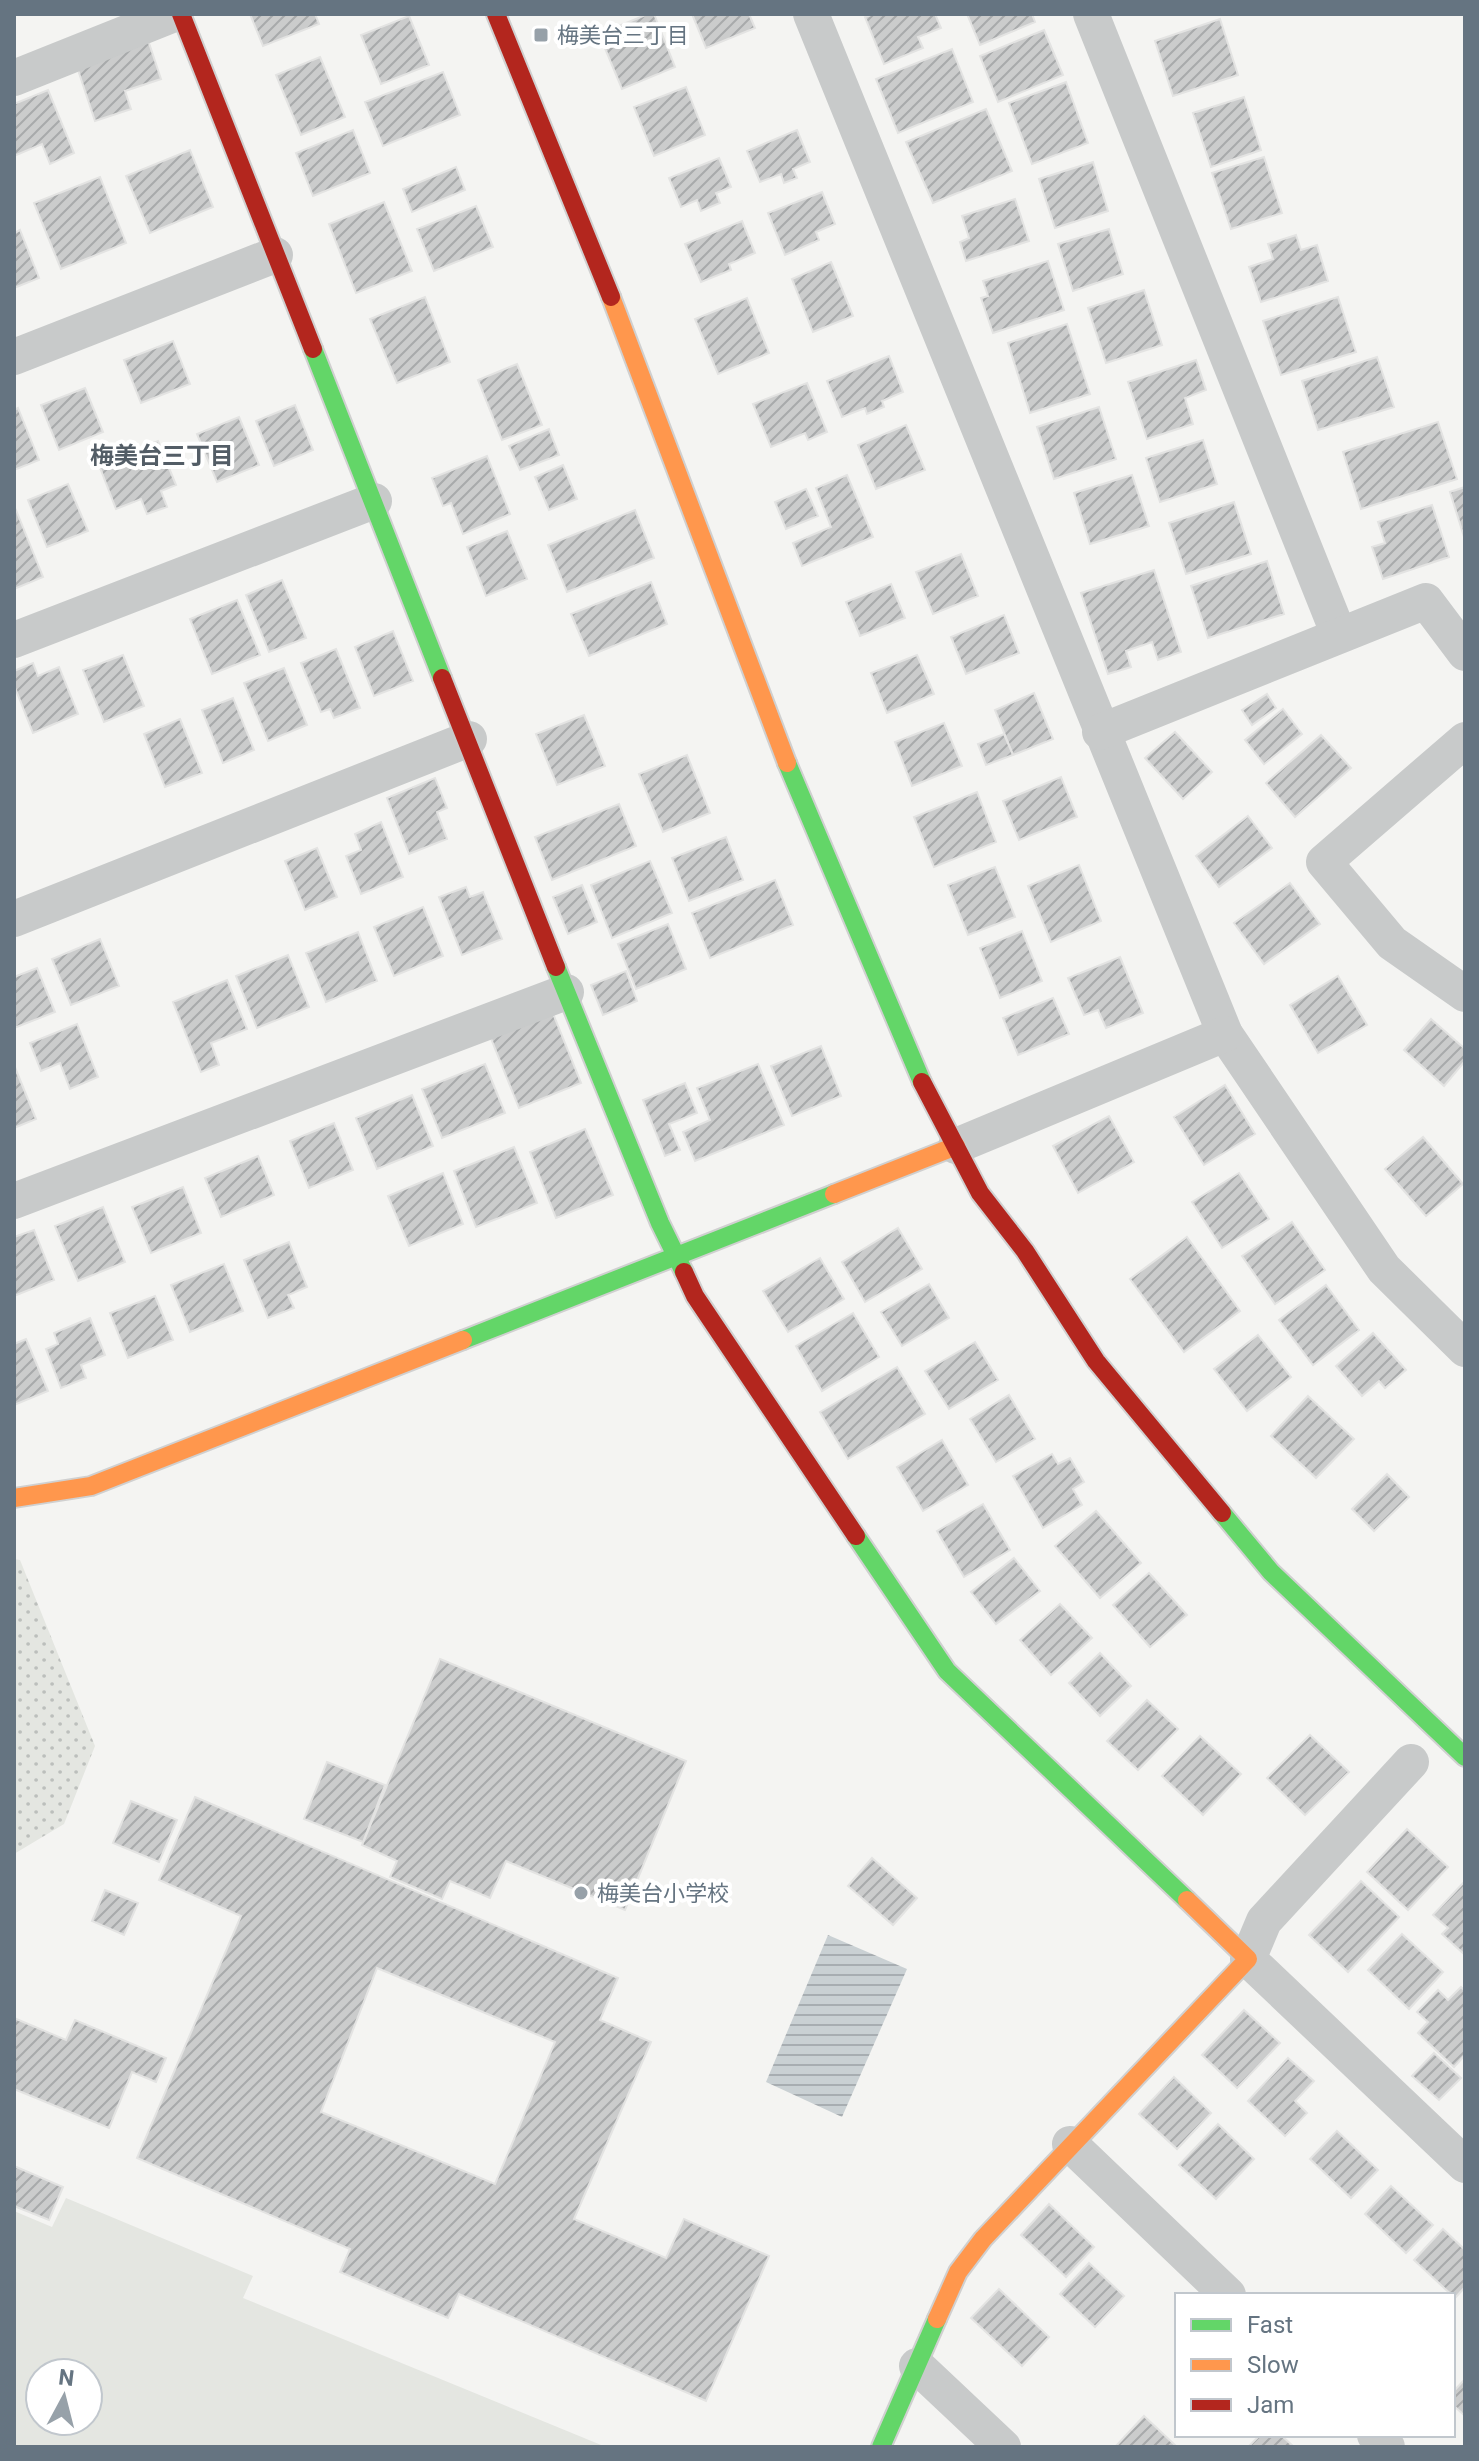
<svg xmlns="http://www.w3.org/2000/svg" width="1479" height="2461" font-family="Roboto,'Noto Sans JP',sans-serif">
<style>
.grass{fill:#e4e6e1;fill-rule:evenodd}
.park{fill:url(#park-dots)}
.water{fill:url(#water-rules)}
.building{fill:url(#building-hatch);stroke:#e3e3e2;stroke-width:2;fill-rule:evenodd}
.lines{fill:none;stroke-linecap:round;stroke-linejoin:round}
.fast-casing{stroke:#d0d0d0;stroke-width:22}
.slow-casing{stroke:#d0d0d0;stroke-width:22}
.jam-casing{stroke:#d0d0d0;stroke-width:22}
.street{stroke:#c8caca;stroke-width:36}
.fast{stroke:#63d668;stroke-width:18}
.slow{stroke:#ff974d;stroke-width:18}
.jam{stroke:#b3261e;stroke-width:18}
.poi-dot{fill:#97a1a9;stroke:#fff;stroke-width:3}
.labels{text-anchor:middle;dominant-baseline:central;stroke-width:8;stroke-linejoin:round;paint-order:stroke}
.poi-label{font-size:22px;fill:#657481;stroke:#fff;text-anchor:start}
.neighbourhood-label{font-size:24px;font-weight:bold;fill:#535d66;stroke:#fff}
</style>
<defs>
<pattern id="park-dots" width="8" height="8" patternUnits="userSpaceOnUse" patternTransform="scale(2)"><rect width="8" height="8" fill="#e4e6e1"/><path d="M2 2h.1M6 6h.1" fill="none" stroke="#bcbfbc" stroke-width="1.8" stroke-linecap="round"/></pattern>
<pattern id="water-rules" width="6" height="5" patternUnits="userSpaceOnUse" patternTransform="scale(2)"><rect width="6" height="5" fill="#c9d0d3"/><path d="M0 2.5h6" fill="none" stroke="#a7adb1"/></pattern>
<pattern id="building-hatch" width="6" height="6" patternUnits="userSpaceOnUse" patternTransform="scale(2)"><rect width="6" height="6" fill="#cbcccc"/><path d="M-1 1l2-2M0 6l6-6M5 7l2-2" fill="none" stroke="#a8aaab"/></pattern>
</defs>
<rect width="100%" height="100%" fill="#f4f4f2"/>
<path class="grass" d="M66,2198L253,2276L243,2298L606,2447H14V2211L52,2227ZM40,2373H88V2421H40Z"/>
<path class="park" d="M14,1559L20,1560L95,1746L64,1824L14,1854Z"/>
<path class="water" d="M828,1935L907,1969L842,2117L766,2082Z"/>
<g class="building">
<path d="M250,14H315L319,24L263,46Z"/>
<path d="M648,14H654L675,67L622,89L599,34Z"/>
<path d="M692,14H749L755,28L706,48Z"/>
<path d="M874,14H935L941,28L918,37L923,48L884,64L865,17Z"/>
<path d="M967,14H1032L1035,22L980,45Z"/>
<path d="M409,16L429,65L381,84L361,35Z"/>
<path d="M1220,19L1238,75L1173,96L1155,41Z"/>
<path d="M1044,30L1063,75L998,102L980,56Z"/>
<path d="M147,37L161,79L125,91L131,109L95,121L75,61Z"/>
<path d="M952,49L973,102L898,133L876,79Z"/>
<path d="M320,57L345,117L301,135L276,75Z"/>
<path d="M443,72L460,115L383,146L365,102Z"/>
<path d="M1066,82L1088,143L1032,164L1009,103Z"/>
<path d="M686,87L705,135L654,156L634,107Z"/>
<path d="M48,90L74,153L50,164L42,144L14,156V104Z"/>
<path d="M1244,97L1261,150L1211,167L1193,113Z"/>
<path d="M986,109L1012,171L933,203L906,142Z"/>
<path d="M353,130L370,173L313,196L296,153Z"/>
<path d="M797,130L810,162L793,169L797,178L784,183L781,174L760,182L747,151Z"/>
<path d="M190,150L213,207L150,233L126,176Z"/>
<path d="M1264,157L1282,213L1231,229L1212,173Z"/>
<path d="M719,158L731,187L716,193L720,203L701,211L697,200L681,207L669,178Z"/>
<path d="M1093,162L1108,211L1055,228L1039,179Z"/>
<path d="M456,167L465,190L412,212L403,189Z"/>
<path d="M100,177L126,243L61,269L34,203Z"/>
<path d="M822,192L835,224L816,232L819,240L785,255L768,213Z"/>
<path d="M1015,199L1029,241L966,261L960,242L969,238L962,216Z"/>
<path d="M384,202L412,271L356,293L329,224Z"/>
<path d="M476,206L493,247L434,271L417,229Z"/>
<path d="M742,221L755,253L729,264L731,270L701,282L685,244Z"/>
<path d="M1109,229L1123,274L1073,291L1058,244Z"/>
<path d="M20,230L39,278L14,288V233Z"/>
<path d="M1296,235L1301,250L1317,245L1328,281L1261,302L1249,267L1273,259L1268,244Z"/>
<path d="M1048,261L1064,310L993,333L981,298L988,296L983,281Z"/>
<path d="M831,262L853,316L813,332L792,279Z"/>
<path d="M1144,290L1162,345L1106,363L1088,308Z"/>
<path d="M425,297L450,362L397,383L370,319Z"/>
<path d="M1338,297L1356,352L1281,375L1263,321Z"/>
<path d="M747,298L769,353L718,374L695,319Z"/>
<path d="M1067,324L1090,394L1030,413L1008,343Z"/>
<path d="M173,341L190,384L141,403L124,360Z"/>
<path d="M889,356L903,392L882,401L884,407L867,414L865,408L842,417L827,381Z"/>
<path d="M1377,357L1394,407L1318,430L1302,381Z"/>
<path d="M1196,360L1206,390L1185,398L1193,424L1147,439L1128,382Z"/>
<path d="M517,364L542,425L502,440L478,380Z"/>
<path d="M807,383L827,432L808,440L805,433L771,447L753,404Z"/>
<path d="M85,388L103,432L59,450L41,405Z"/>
<path d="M295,405L313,450L274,466L256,421Z"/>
<path d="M1099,407L1116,459L1054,479L1037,427Z"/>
<path d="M18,408L39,460L14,470V410Z"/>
<path d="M239,417L259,465L217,482L197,434Z"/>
<path d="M1438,422L1457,479L1361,509L1343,452Z"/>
<path d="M906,425L925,470L876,489L858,445Z"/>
<path d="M549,429L559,455L520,470L509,446Z"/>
<path d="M1203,440L1217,484L1160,502L1146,458Z"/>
<path d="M158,441L176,485L161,491L167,507L147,514L141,499L116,509L99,465Z"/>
<path d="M487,456L510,514L463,534L451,503L443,506L432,478Z"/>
<path d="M563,465L577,499L549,510L535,477Z"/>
<path d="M847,475L873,537L802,566L793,543L831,527L816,488Z"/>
<path d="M1132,475L1149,526L1090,544L1074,493Z"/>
<path d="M68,484L88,531L47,547L28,500Z"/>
<path d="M1465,487V540L1450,492Z"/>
<path d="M806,489L818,516L786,529L775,502Z"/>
<path d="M1234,502L1251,554L1186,574L1169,523Z"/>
<path d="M1432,505L1449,557L1383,579L1372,547L1385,543L1378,522Z"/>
<path d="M16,510L43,577L14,589V511Z"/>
<path d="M635,510L654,558L567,592L548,545Z"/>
<path d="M507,531L527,579L486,596L467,547Z"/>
<path d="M961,554L978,596L933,614L916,572Z"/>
<path d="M1267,561L1284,614L1208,638L1191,586Z"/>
<path d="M1154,570L1181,652L1158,660L1152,642L1126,651L1131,667L1108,674L1081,593Z"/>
<path d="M282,580L306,638L269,652L246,595Z"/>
<path d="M651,582L667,624L589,656L571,614Z"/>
<path d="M891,584L905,618L860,636L846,602Z"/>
<path d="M237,600L260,655L212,674L190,619Z"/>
<path d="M1004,615L1019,653L966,674L951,637Z"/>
<path d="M393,631L413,681L374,696L355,647Z"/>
<path d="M336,649L360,708L334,718L330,709L321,712L301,663Z"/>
<path d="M123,655L144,706L104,722L83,670Z"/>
<path d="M917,655L934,694L887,713L871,673Z"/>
<path d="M33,663L38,676L59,667L78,714L33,733L14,685V671Z"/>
<path d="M284,668L307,725L268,741L244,683Z"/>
<path d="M1034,693L1053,739L1013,755L995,710Z"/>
<path d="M1267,694L1276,708L1252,725L1242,710Z"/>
<path d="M233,698L254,750L223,763L202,710Z"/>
<path d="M1283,709L1302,734L1264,764L1245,740Z"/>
<path d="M584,715L605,766L557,785L536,734Z"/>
<path d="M180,719L202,773L165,787L144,734Z"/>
<path d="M944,723L962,766L912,786L895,742Z"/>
<path d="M1175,732L1212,772L1183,799L1145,758Z"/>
<path d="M1004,734L1013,755L986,765L978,744Z"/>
<path d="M1321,735L1351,768L1295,817L1266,783Z"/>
<path d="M687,755L710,813L663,832L639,774Z"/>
<path d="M1061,777L1077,817L1019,840L1003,801Z"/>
<path d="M435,778L447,808L437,812L447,839L409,854L387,798Z"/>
<path d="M977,792L996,842L934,867L914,817Z"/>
<path d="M619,804L636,846L552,880L535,837Z"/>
<path d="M1248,816L1272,848L1219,887L1196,856Z"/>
<path d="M381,822L403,877L361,894L346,856L361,850L355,834Z"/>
<path d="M726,837L743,880L689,901L672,858Z"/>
<path d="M317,848L337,897L305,910L285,861Z"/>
<path d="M650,861L672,913L612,938L591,885Z"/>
<path d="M1079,865L1101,921L1051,942L1028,886Z"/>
<path d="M995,867L1015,917L968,935L948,885Z"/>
<path d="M775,880L793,925L710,958L692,913Z"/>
<path d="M1290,883L1320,924L1264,964L1234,923Z"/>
<path d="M582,885L597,922L568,934L553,897Z"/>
<path d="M466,887L470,897L483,892L502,939L462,955L439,897Z"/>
<path d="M423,907L443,956L394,976L374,927Z"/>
<path d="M668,924L686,969L636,989L618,944Z"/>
<path d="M1022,931L1042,981L1000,998L980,948Z"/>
<path d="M358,932L377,981L326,1002L306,953Z"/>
<path d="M100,939L119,986L71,1005L52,959Z"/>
<path d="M288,955L309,1007L257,1028L236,976Z"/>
<path d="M1120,957L1143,1013L1106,1028L1098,1010L1084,1015L1068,978Z"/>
<path d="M37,968L55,1012L14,1028V977Z"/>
<path d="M626,971L637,1001L603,1015L591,985Z"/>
<path d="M1338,976L1367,1025L1318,1053L1290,1005Z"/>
<path d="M227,980L247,1029L211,1043L219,1065L201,1072L173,1002Z"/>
<path d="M1053,998L1069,1034L1018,1055L1003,1018Z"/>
<path d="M552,1011L581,1083L519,1108L490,1036Z"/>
<path d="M1431,1019L1465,1049V1061L1444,1086L1404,1050Z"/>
<path d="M77,1024L98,1077L70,1089L60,1063L41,1071L30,1043Z"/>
<path d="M821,1046L841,1096L792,1116L771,1066Z"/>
<path d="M485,1064L505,1113L442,1138L422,1089Z"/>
<path d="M758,1064L784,1125L695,1161L683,1132L710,1120L697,1088Z"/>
<path d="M14,1065L36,1119L14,1128Z"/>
<path d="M685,1083L697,1113L669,1124L680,1150L665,1156L643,1100Z"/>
<path d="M1225,1085L1255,1134L1204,1165L1174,1117Z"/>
<path d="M412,1095L433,1146L377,1169L356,1118Z"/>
<path d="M1109,1116L1134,1162L1078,1193L1053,1146Z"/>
<path d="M334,1123L353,1170L309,1188L290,1141Z"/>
<path d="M585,1129L613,1195L556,1218L530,1152Z"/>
<path d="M1423,1137L1463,1184L1426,1216L1385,1169Z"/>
<path d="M514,1147L537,1203L476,1227L454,1171Z"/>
<path d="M258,1156L274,1195L221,1217L205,1178Z"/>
<path d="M443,1173L463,1224L409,1246L388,1196Z"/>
<path d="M1239,1173L1269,1219L1222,1248L1192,1202Z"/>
<path d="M183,1187L201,1233L151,1253L132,1207Z"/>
<path d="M103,1207L125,1262L78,1281L55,1226Z"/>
<path d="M1292,1222L1325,1270L1275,1304L1242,1256Z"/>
<path d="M898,1228L922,1269L865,1302L842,1262Z"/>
<path d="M34,1230L54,1280L14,1296V1237Z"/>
<path d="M1187,1237L1240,1311L1184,1352L1130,1279Z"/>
<path d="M289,1242L307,1287L288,1295L294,1308L268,1318L244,1260Z"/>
<path d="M820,1258L844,1299L788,1332L763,1291Z"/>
<path d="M224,1264L243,1311L190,1332L171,1285Z"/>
<path d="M929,1284L949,1318L902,1346L881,1312Z"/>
<path d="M1326,1285L1359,1330L1313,1365L1279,1320Z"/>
<path d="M155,1296L173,1340L128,1358L110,1313Z"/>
<path d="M853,1313L879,1357L822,1391L796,1346Z"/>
<path d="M90,1318L105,1355L81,1365L86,1378L61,1388L46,1349L58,1344L54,1333Z"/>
<path d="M1373,1333L1406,1370L1385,1388L1379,1381L1362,1396L1336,1366Z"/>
<path d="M1258,1335L1291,1377L1247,1411L1214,1369Z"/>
<path d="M26,1339L48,1391L14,1405V1344Z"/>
<path d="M975,1342L998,1380L949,1409L925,1371Z"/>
<path d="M897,1367L925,1414L848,1459L820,1412Z"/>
<path d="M1009,1395L1035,1439L996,1462L970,1419Z"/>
<path d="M1308,1396L1354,1439L1316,1478L1271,1436Z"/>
<path d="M942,1440L968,1485L923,1511L897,1467Z"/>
<path d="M1052,1454L1058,1464L1070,1458L1084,1482L1073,1489L1082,1505L1043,1528L1013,1476Z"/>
<path d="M1387,1474L1409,1497L1374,1531L1352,1509Z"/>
<path d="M983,1504L1010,1550L964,1577L937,1531Z"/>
<path d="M1096,1511L1141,1563L1100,1598L1055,1546Z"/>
<path d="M1014,1558L1040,1591L996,1624L971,1592Z"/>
<path d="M1149,1573L1187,1615L1150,1647L1113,1605Z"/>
<path d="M1060,1604L1092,1638L1051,1675L1020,1640Z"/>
<path d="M1100,1653L1131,1686L1100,1716L1069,1683Z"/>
<path d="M440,1659L686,1761L625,1910L506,1861L490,1898L450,1881L442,1899L390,1877L397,1861L362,1845Z"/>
<path d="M1147,1700L1178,1729L1138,1770L1107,1741Z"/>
<path d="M1310,1735L1349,1772L1305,1815L1267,1778Z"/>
<path d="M1200,1736L1241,1774L1203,1815L1162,1776Z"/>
<path d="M327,1762L385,1785L363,1842L304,1819Z"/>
<path d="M195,1797L618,1978L600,2020L651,2042L574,2219L666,2258L684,2219L769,2256L706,2401L459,2294L448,2318L340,2272L350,2249L137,2158L241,1916L159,1880ZM377,1968L555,2042L495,2184L321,2112Z"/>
<path d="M131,1801L177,1820L159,1862L113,1843Z"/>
<path d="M1407,1829L1448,1867L1408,1910L1367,1872Z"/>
<path d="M872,1858L917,1898L893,1925L848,1886Z"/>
<path d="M1361,1881L1399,1917L1348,1972L1309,1935Z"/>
<path d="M1465,1881V1952L1464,1954L1442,1934L1448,1928L1433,1915Z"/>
<path d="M105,1890L138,1903L124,1935L92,1921Z"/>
<path d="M1402,1934L1443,1972L1409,2009L1368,1970Z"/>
<path d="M1461,1987L1465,1991V2055L1454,2067L1418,2033L1428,2022L1417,2012L1438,1990L1448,2000Z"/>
<path d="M1244,2010L1280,2043L1237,2088L1202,2055Z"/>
<path d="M14,2018L66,2040L75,2020L166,2058L156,2082L132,2072L109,2128L14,2089Z"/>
<path d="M1434,2053L1461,2078L1439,2100L1412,2076Z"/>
<path d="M1288,2058L1314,2081L1295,2101L1307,2113L1285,2136L1248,2101Z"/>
<path d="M1174,2077L1211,2113L1177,2149L1139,2114Z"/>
<path d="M1218,2124L1254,2159L1216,2199L1179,2165Z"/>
<path d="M1337,2131L1378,2170L1351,2198L1310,2159Z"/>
<path d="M14,2166L63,2187L49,2220L14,2206Z"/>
<path d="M1391,2186L1433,2225L1406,2253L1365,2214Z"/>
<path d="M1049,2204L1094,2247L1066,2277L1021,2235Z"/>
<path d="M1443,2229L1465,2250V2287L1455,2298L1414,2260Z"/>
<path d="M1089,2263L1124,2296L1095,2327L1060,2294Z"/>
<path d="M999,2289L1049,2337L1022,2366L971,2318Z"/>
<path d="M1465,2379V2416L1453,2405V2392Z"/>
<path d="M1144,2416L1177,2447H1115Z"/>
<path d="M1260,2435H1281L1294,2447H1248Z"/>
</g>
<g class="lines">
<g class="fast-casing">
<g id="fast">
<path d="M313,349L442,678"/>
<path d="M787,763L922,1082"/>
<path d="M556,967L660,1223L684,1272"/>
<path d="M463,1340L834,1194"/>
<path d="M1222,1513L1271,1572L1465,1757"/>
<path d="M856,1536L947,1671L1187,1900"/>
<path d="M881,2447L937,2319"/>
</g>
</g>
<g class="slow-casing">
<g id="slow">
<path d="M611,297L787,763"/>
<path d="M834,1194L956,1146"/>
<path d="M14,1498L91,1486L463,1340"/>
<path d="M937,2319L958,2272L983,2239L1248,1959L1187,1900"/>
</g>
</g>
<g class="jam-casing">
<g id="jam">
<path d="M181,14L313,349"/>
<path d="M496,14L611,297"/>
<path d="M442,678L556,967"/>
<path d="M922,1082L980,1193L1025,1251L1096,1361L1222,1513"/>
<path d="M684,1272L695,1296L856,1536"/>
</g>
</g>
<g class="street">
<path d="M811,14L1225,1034L1384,1269L1465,1349"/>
<path d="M1091,14L1339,635"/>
<path d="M14,78L174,14"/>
<path d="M14,357L275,255"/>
<path d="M14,640L374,501"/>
<path d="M1100,732L1426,601L1465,653"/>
<path d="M1465,740L1324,862L1392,943L1465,994"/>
<path d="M14,919L469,739"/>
<path d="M956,1146L1225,1034"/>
<path d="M14,1201L566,992"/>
<path d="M1411,1762L1264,1921L1248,1959L1465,2165"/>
<path d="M1070,2144L1228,2295"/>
<path d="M917,2366L1003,2447"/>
<path d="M1375,2435L1387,2447"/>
</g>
<use href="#fast" class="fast"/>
<use href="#slow" class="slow"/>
<use href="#jam" class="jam"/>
</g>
<g class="poi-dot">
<rect x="533" y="27" width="16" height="16" rx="4"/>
<circle cx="581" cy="1893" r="8"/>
</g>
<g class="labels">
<g class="poi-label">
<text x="557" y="35">梅美台三丁目</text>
<text x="597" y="1893">梅美台小学校</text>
</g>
<g class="neighbourhood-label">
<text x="162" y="456">梅美台三丁目</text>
</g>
</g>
<rect width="1479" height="2461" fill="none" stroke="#657481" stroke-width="32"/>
<rect x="1175" y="2293" width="280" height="144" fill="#ffffff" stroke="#c1c7cd" stroke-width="2"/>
<rect x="1191" y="2319" width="40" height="12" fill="#63d668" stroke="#c1c7cd" stroke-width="2"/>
<text x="1247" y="2333" font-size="24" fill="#657481">Fast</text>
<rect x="1191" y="2359" width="40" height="12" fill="#ff974d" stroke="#c1c7cd" stroke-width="2"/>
<text x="1247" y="2373" font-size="24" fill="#657481">Slow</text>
<rect x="1191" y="2399" width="40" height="12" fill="#b3261e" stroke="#c1c7cd" stroke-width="2"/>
<text x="1247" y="2413" font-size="24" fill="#657481">Jam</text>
<g transform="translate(64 2397) rotate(7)"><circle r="38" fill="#ffffff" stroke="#c1c7cd" stroke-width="2"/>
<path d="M0-6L14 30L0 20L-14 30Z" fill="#97a1a9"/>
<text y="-12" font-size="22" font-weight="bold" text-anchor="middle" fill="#657481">N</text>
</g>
</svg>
